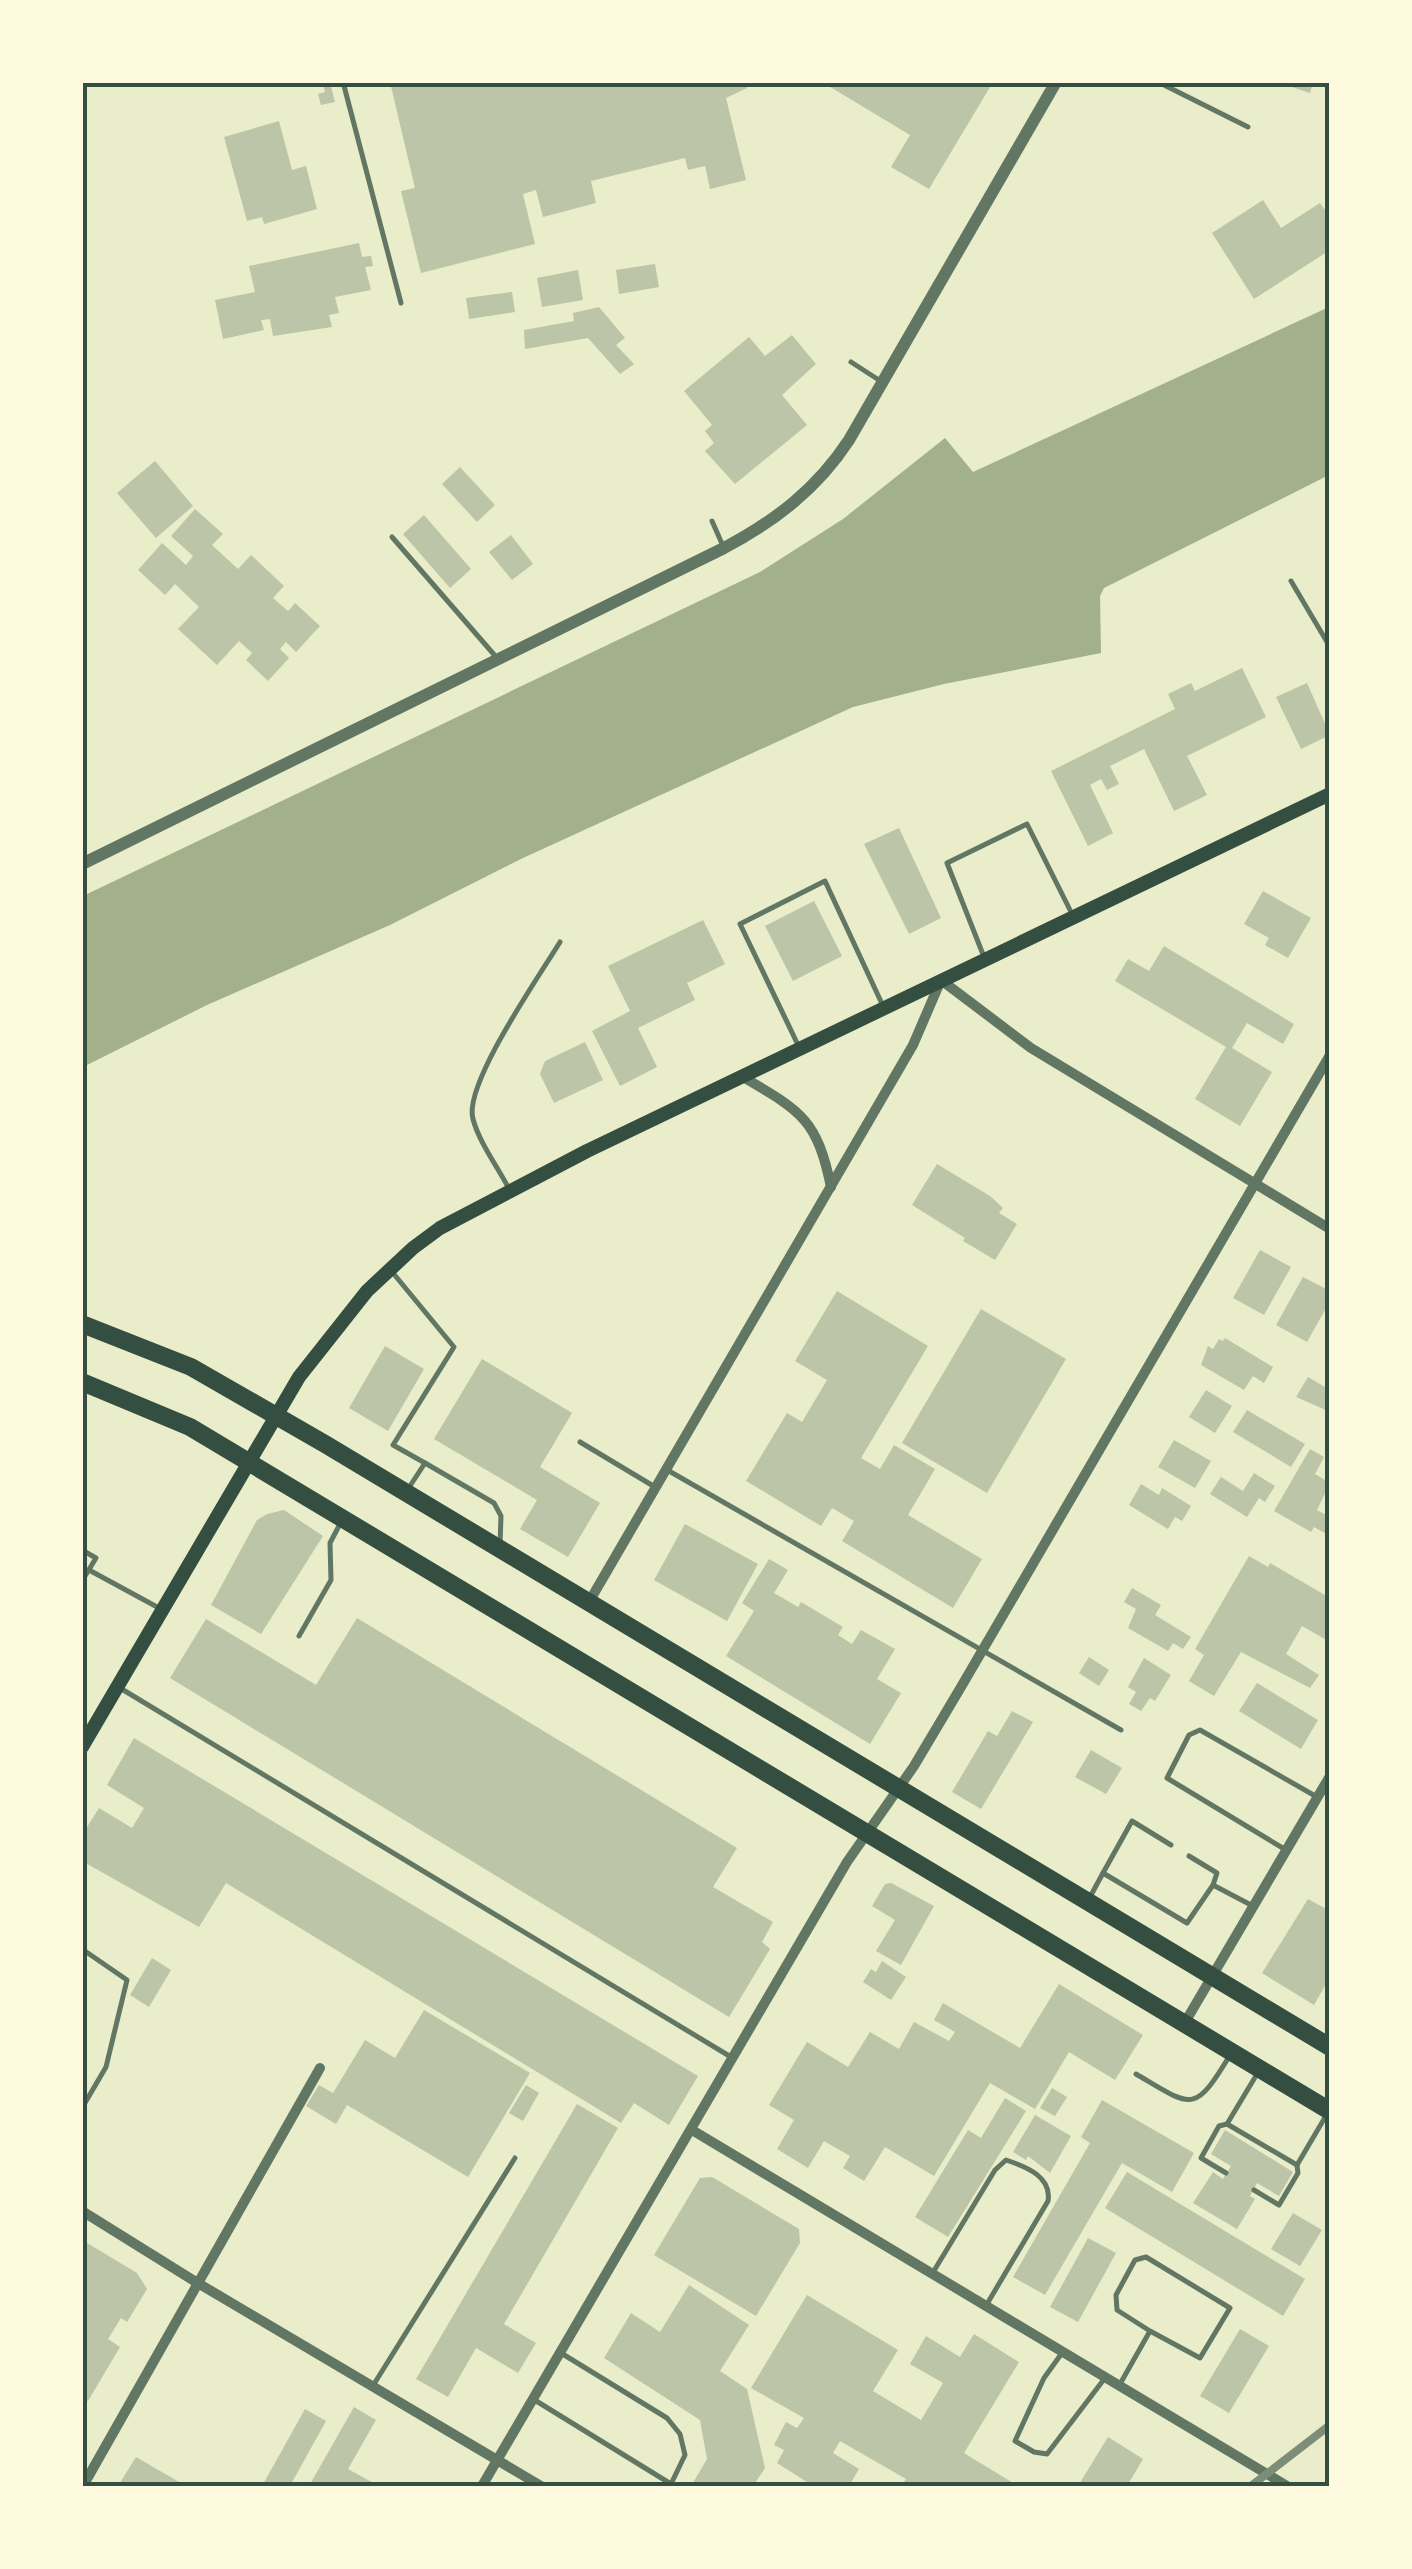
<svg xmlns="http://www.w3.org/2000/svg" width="1412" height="2569" font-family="Helvetica,sans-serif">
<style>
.water{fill:#a3b18a}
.building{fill:#bcc5a7}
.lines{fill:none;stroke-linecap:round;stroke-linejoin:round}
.service{stroke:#617663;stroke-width:5}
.minor{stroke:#617663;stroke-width:10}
.tertiary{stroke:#617663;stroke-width:12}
.secondary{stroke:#344e41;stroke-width:14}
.trunk{stroke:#344e41;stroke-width:18}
.rail{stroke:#7c8e77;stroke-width:8}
.neatline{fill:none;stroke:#344e41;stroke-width:4}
</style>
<rect width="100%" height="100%" fill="#e9edc9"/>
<path class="water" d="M1329,307V475L1104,588L1100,596L1101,653L944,684L853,707L523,858L390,925L207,1005L83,1067V896L760,572L843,519L945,438L973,472Z"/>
<g class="building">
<path d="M330,82L335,102L321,105L318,94L325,92L323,84Z"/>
<path d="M390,82H745L747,88L726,98L746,180L710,189L705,166L688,170L685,158L591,181L596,203L543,217L536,190L523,194L535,244L421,273L401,191L415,188Z"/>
<path d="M822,82H993L929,189L891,167L910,135Z"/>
<path d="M1276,82H1313L1310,93Z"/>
<path d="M279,121L292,170L306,166L317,209L264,224L262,217L247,221L224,137Z"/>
<path d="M1263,200L1281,228L1320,203L1330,217V250L1254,299L1212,233Z"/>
<path d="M359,243L362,257L371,256L373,266L365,267L371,290L335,297L339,313L329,315L332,327L273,336L270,319L261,320L264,330L223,339L215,300L255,292L249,266Z"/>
<path d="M655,264L659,287L619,294L616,270Z"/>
<path d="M578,270L583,300L542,307L537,278Z"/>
<path d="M512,292L515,312L469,319L466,298Z"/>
<path d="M599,307L625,338L616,345L634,364L620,374L588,338L525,349L524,330L574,321L573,313Z"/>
<path d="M792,335L816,364L782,395L807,425L735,484L705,451L714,443L705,431L712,425L684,391L749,337L765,356Z"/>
<path d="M155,461L193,506L156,538L117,493Z"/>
<path d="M460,467L495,505L477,522L442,484Z"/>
<path d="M195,509L223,534L212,545L238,569L251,555L284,586L273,598L288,611L295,603L320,626L296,652L286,642L280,649L289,658L268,681L246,660L252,653L239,641L217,665L178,629L199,607L175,584L165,595L138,570L162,543L186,565L193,556L171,536Z"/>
<path d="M424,515L471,569L450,588L403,534Z"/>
<path d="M511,535L533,564L512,580L489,552Z"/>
<path d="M1242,668L1266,717L1187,756L1207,795L1174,811L1144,749L1110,766L1119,784L1107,790L1101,779L1090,785L1113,833L1088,846L1051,771L1175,709L1168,694L1191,683L1195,691Z"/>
<path d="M1307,683L1330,735L1301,749L1276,697Z"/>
<path d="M899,828L941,918L909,934L864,844Z"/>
<path d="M1263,891L1311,918L1288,958L1265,945L1269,938L1244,924Z"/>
<path d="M814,901L842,956L793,981L765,926Z"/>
<path d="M703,920L725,964L687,983L695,1000L638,1028L657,1067L620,1086L592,1031L630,1011L608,966Z"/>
<path d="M1164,946L1294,1024L1283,1044L1247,1023L1232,1048L1272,1072L1240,1126L1195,1099L1226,1047L1115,981L1128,959L1149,971Z"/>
<path d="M585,1042L603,1080L554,1103L540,1074L545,1061Z"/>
<path d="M937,1164L990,1196L1003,1208L999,1213L1017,1224L995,1260L963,1241L965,1238L912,1205Z"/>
<path d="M1260,1250L1291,1267L1264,1315L1233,1298Z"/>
<path d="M1303,1277L1330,1291V1301L1307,1342L1276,1325Z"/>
<path d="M837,1291L928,1346L861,1458L880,1469L894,1445L935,1469L908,1515L982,1559L953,1608L842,1541L854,1521L832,1508L821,1526L746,1481L787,1413L802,1422L827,1380L795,1361Z"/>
<path d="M981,1309L1066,1359L987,1493L902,1443Z"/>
<path d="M1225,1338L1273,1367L1264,1383L1253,1376L1244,1390L1201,1365L1208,1346L1213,1349L1219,1339L1223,1341Z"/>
<path d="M385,1346L424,1369L388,1431L349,1408Z"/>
<path d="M482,1359L572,1413L540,1467L600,1503L568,1557L520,1529L537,1500L434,1439Z"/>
<path d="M1308,1377L1330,1390L1328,1411L1296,1397Z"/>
<path d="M1206,1390L1232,1406L1215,1433L1189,1417Z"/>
<path d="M1247,1410L1305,1444L1291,1467L1233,1432Z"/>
<path d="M1174,1440L1211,1461L1195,1488L1158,1467Z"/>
<path d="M1310,1449L1324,1457L1315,1474L1330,1483L1317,1510L1330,1517V1536L1314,1527L1311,1532L1274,1511Z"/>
<path d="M1254,1473L1275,1486L1265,1502L1259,1498L1247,1517L1210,1494L1221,1477L1243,1491Z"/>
<path d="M1141,1484L1159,1495L1162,1488L1191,1506L1182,1521L1175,1517L1168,1529L1129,1505Z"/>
<path d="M284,1510L323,1536L261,1634L211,1605L257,1520L267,1514Z"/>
<path d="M685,1524L758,1564L727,1621L654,1580Z"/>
<path d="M1249,1556L1268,1567L1270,1563L1330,1598V1642L1302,1626L1286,1654L1319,1675L1310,1688L1241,1652L1214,1696L1189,1681L1204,1655L1195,1649Z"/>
<path d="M769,1559L788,1570L774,1593L798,1607L801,1602L843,1627L838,1635L852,1644L861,1630L895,1649L877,1679L901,1693L870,1744L726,1656L754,1611L742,1603Z"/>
<path d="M1132,1588L1161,1605L1155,1615L1191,1637L1183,1649L1173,1643L1168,1651L1128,1628L1136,1609L1124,1602Z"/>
<path d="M357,1618L737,1848L713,1887L773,1922L762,1942L770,1949L729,2017L170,1678L206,1619L316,1685Z"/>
<path d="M1089,1657L1109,1670L1099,1686L1079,1673Z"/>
<path d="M1144,1658L1171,1675L1155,1701L1150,1698L1141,1711L1129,1704L1136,1692L1128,1687Z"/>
<path d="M1257,1683L1318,1720L1301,1749L1239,1711Z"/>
<path d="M1012,1711L1033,1722L981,1809L952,1792L988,1731L997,1736Z"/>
<path d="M134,1738L698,2076L669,2125L634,2103L621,2123L226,1883L199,1927L82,1861V1835L99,1808L132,1828L144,1808L107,1785Z"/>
<path d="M1091,1750L1122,1768L1106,1794L1075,1777Z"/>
<path d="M891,1883L934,1906L901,1965L876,1951L895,1920L872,1906L885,1884Z"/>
<path d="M1308,1899L1330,1911V1977L1314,2005L1262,1973Z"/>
<path d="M152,1958L171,1970L149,2007L130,1995Z"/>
<path d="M882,1961L906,1977L891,2000L863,1982L871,1969L876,1972Z"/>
<path d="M1059,1984L1143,2035L1115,2080L1069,2052L1035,2109L990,2083L934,2176L885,2147L864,2181L843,2168L850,2156L824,2141L808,2168L777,2149L794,2120L769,2105L807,2042L848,2067L870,2032L899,2049L914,2022L949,2041L955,2032L934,2020L943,2003L1020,2048Z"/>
<path d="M424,2010L530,2073L468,2177L347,2105L336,2124L306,2106L319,2085L333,2093L365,2040L395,2058Z"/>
<path d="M526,2085L539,2093L523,2121L509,2113Z"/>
<path d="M1052,2088L1067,2097L1055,2116L1040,2108Z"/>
<path d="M1005,2098L1026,2111L948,2237L915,2217L968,2130L981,2138Z"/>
<path d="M1102,2100L1194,2153L1172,2192L1122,2163L1045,2295L1013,2277L1090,2143L1081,2137Z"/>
<path d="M577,2104L618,2128L504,2324L536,2343L518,2373L476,2348L448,2397L416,2379Z"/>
<path d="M1035,2115L1071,2136L1050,2173L1028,2156L1026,2160L1013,2152Z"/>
<path d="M1225,2130L1293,2172L1279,2196L1257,2183L1250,2196L1255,2199L1237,2229L1193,2203L1213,2172L1223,2179L1231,2166L1211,2154Z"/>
<path d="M1127,2172L1305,2279L1283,2316L1105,2208Z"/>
<path d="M712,2177L799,2229L800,2243L756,2316L654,2255L700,2178Z"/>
<path d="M1293,2213L1322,2230L1300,2266L1271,2249Z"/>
<path d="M1088,2238L1116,2253L1078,2322L1050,2307Z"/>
<path d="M82,2240L137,2273L147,2289L127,2322L121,2318L108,2339L120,2347L88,2401L82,2397Z"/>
<path d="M689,2285L749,2325L720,2371L747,2389L765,2468L753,2486H691L707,2459L700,2420L604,2358L631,2313L660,2332Z"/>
<path d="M807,2295L898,2350L873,2391L921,2420L943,2383L910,2364L926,2336L960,2357L974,2334L1019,2362L964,2453L1018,2486H901L906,2479L840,2441L833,2453L859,2469L849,2486H813L777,2463L784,2450L774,2445L786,2422L797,2428L804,2418L751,2388Z"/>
<path d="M1240,2329L1269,2346L1229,2413L1200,2396Z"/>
<path d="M354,2407L376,2420L348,2469L379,2486H309Z"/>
<path d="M305,2409L326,2421L290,2486H262Z"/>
<path d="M1108,2437L1143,2459L1127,2486H1078Z"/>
<path d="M136,2457L186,2486H118Z"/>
</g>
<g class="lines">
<g class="service">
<path d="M343,82L401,303"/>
<path d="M1158,82L1248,127"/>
<path d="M851,362L882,382"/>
<path d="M712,521L723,546"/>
<path d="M392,537L497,658"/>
<path d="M1291,581L1330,647"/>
<path d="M984,957L947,863L1027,824L1073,916"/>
<path d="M799,1047L740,924L825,881L883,1006"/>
<path d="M508,1187C497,1166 479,1142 473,1119C463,1085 540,975 560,942"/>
<path d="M393,1273L454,1347L393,1445L425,1463L408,1489"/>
<path d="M580,1442L655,1487"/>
<path d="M425,1463L494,1503L501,1516L500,1545"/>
<path d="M669,1471L1121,1730"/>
<path d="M82,1550L96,1558L82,1581"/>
<path d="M89,1570L159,1608"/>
<path d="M299,1636L331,1580L330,1543L341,1522"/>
<path d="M120,1688L731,2057"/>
<path d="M1286,1850L1167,1778L1189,1735L1200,1730L1317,1797"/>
<path d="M1189,1856L1217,1873L1213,1885"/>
<path d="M1103,1873L1132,1821L1171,1845"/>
<path d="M1090,1897L1103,1873L1187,1923L1213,1885L1251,1905"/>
<path d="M82,1949L127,1980L106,2067L82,2108"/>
<path d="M1136,2074C1192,2107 1194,2115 1230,2055"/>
<path d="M1257,2074L1227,2124L1297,2165L1327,2114"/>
<path d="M1226,2173L1201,2158L1219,2126L1227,2124"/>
<path d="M1254,2190L1279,2205L1298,2173L1297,2165"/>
<path d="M932,2274L995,2170L1006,2160C1027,2167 1052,2177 1048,2201L987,2304"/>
<path d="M561,2353L667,2418L680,2434L685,2455L670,2486"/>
<path d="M1062,2353L1044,2378L1015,2441L1034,2452L1047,2454L1105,2378"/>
<path d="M374,2384L515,2158"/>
<path d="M1120,2384L1150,2331L1117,2310L1116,2295L1135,2260L1146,2257L1230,2308L1200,2358L1150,2331"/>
<path d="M533,2399L671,2484"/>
</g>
<g class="minor">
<path d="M743,1077C801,1111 817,1119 831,1187"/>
<path d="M589,1602L913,1045L941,980L1031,1048L1330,1229"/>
<path d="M1184,2024L1330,1776"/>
<path d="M692,2130L1287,2486"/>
<path d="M82,2211L196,2282L541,2486"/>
<path d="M83,2486L320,2068"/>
<path d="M482,2486L847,1862L914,1766L961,1687L1330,1055"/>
</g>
<path class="tertiary" d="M82,864L724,548C775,521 817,489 849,440L1056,82"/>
<path class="secondary" d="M82,1747L299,1377L367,1291L413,1248L440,1228L587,1151L1330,794"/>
<g class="trunk">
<path d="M82,1324L191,1367L325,1444L1330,2047"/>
<path d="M82,1382L190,1427L1330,2111"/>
</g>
<path class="rail" d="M1251,2486L1330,2425"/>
</g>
<rect width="1412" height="2569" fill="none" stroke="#fefae0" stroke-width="170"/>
<rect x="85" y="85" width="1242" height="2399" class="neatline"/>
</svg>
